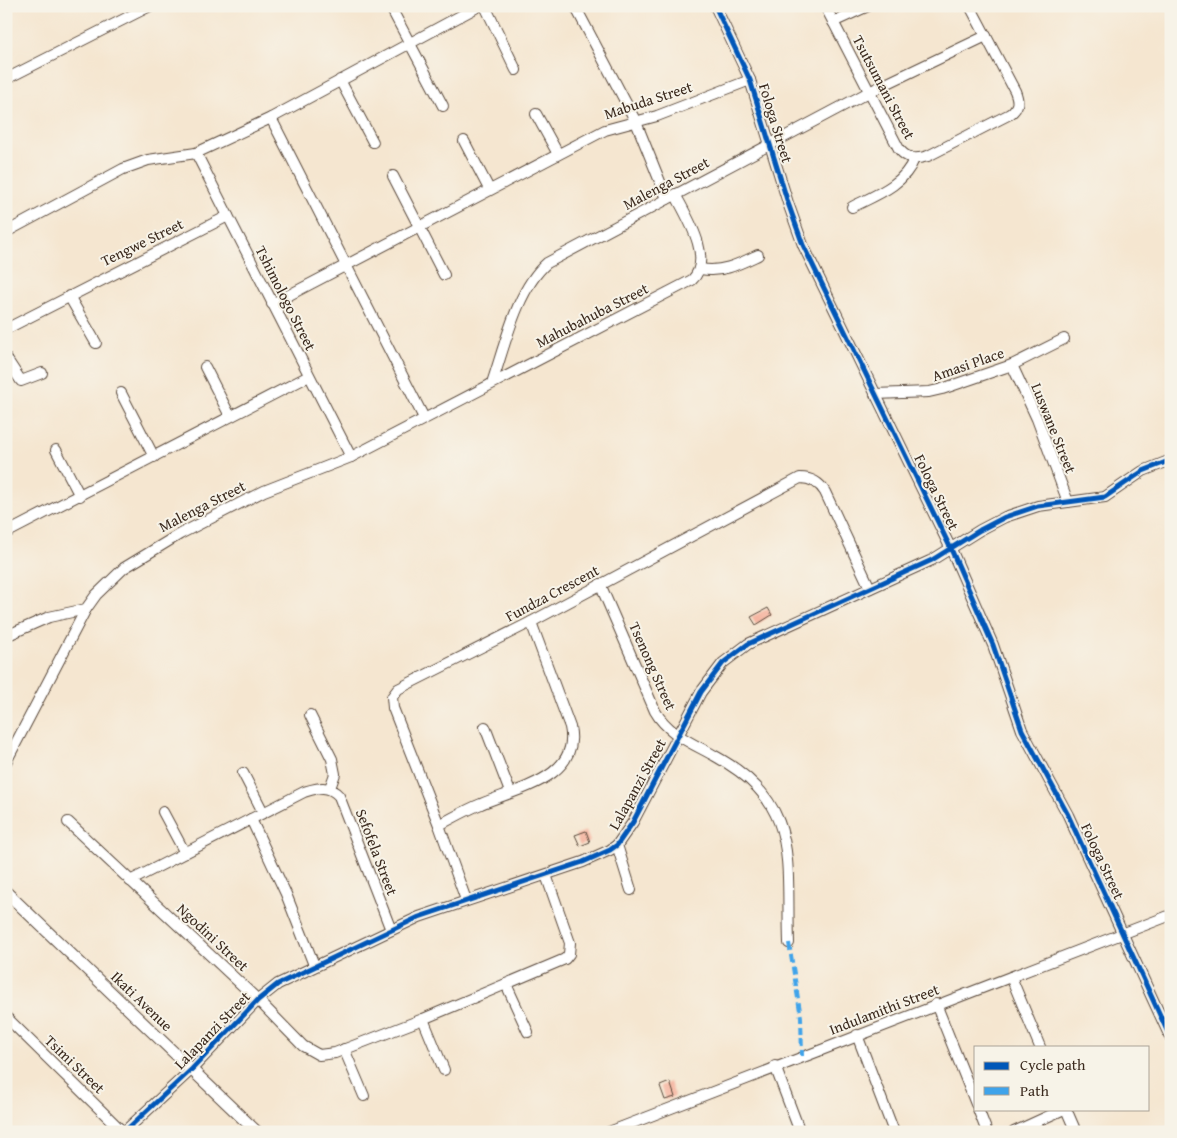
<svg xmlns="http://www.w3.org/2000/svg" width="1177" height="1138" font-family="'Gentium Book Plus',serif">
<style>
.building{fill:#f5ae99}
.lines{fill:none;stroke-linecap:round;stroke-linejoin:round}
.minor-casing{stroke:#574639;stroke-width:12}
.tertiary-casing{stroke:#574639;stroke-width:13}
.minor{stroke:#fff;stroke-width:10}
.tertiary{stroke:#fff;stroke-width:11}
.quiet{stroke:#3fa3ea;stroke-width:4;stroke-dasharray:8 4;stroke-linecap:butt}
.cycleway-casing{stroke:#f7f3e8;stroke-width:8}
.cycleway{stroke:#0057b8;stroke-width:5}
.labels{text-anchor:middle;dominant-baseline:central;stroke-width:4;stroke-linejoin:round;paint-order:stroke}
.street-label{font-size:15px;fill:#3b2a1e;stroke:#f7f3e8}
</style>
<rect width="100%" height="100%" fill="#f7f3e8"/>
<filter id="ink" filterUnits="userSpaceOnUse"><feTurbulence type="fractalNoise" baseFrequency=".02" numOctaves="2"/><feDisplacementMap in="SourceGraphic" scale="10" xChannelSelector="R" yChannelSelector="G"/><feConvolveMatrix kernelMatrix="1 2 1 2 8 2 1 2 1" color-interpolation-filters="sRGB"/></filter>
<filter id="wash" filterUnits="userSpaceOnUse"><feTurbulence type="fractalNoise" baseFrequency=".0096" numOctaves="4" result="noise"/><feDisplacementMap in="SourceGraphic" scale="20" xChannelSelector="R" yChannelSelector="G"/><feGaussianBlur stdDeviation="1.12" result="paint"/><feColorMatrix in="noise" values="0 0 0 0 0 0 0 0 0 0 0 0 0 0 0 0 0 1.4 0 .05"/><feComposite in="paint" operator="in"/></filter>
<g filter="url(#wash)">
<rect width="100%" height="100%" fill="#f5e6d0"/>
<g id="blocks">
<g class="building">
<path d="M768,608L772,615L756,625L751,617Z"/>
<path d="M586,831L590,842L580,846L575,835Z"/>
<path d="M670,1082L675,1097L665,1100L660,1086Z"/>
</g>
</g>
</g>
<g filter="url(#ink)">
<use href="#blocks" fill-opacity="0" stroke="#574639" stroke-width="1"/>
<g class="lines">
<g class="minor-casing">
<g id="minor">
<path d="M390,6L443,106"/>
<path d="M485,6L516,70"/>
<path d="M575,6L636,122L667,199"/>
<path d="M715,6L750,80L788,203L803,245L951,549L993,645L1022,730L1068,815L1171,1039"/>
<path d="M825,6L899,149C907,159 915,160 928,156L1010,114C1019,107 1019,101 1015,91L970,6"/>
<path d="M833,22L868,6"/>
<path d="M6,79L150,6"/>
<path d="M340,80L373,142"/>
<path d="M536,114L558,154"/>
<path d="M271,118L424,418"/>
<path d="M464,141L489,189"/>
<path d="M196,153L351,457"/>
<path d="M393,176L444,275"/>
<path d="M852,207C876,195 904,185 914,159"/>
<path d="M6,232L123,169L148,160L196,153L271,118L479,6"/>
<path d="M701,269C722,273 739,264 758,255"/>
<path d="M69,296L96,343"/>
<path d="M272,304L605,130L657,116L750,80"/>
<path d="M6,329L228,216"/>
<path d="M6,358L21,381L42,373"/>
<path d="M1012,365L1037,419L1068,502"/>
<path d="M205,367L230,416"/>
<path d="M492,383C505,345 517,289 547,263L869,92L986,36"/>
<path d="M121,393L154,457"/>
<path d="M875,394L929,392L942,389L1012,365L1064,339"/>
<path d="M56,450L80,496"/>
<path d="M6,533L309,376"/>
<path d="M600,584L655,711C668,734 692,743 715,756C801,803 786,859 789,943"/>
<path d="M6,636L49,617L86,609L96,595L124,568L180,534L264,491L351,457L692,280C714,259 687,217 675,194"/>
<path d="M310,715L332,759L335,774L330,788"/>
<path d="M485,727L510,792"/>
<path d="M6,762L86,609"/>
<path d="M243,773L263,812"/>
<path d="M163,812L185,853"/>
<path d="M251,819L286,894L314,965"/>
<path d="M68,822L258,1000L303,1046L319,1055L335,1053L423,1019L565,959L569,954L570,943L546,875"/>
<path d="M439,825C453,818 466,810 481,804C516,789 581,778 570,727L531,622"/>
<path d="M617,845L631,890"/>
<path d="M130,881L304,792C317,788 328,784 339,796L391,930"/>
<path d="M466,900L439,825L393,708L392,697L398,689L531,622L800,478C811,478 819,482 825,492L870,588"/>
<path d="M1011,977L1040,1047"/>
<path d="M506,984L528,1032"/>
<path d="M936,1004L976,1104"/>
<path d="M6,1017L123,1132"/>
<path d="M423,1019L444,1070"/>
<path d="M857,1035L894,1132"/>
<path d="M344,1049L364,1096"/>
<path d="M775,1066L800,1132"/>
<path d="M978,1109L987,1132"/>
<path d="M1066,1109L1076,1132"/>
<path d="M124,1132L192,1069L258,1000L278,984L419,917L583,862L610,850L617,845L633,822L701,692L723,663L748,644L932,560L980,530L1005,517L1038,506L1105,497L1143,471L1171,460"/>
<path d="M609,1132L1171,915"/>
<path d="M1014,1132L1064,1109"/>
</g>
</g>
<g class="tertiary-casing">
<path id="tertiary" d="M6,892L257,1132"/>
</g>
<use href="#minor" class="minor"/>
<use href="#tertiary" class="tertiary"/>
<path class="quiet" d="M789,943L801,1017L802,1056"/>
<g class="cycleway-casing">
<g id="cycleway">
<path d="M715,6L750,80L788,203L803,245L951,549L993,645L1022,730L1068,815L1171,1039"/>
<path d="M124,1132L192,1069L258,1000L278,984L419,917L583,862L610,850L617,845L633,822L701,692L723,663L748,644L932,560L980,530L1005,517L1038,506L1105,497L1143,471L1171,460"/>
</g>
</g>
<use href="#cycleway" class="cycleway"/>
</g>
</g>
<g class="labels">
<g class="street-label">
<text transform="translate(884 87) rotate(62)">Tsutsumani Street</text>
<text transform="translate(648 100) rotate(-18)">Mabuda Street</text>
<text transform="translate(776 123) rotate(73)">Fologa Street</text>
<text transform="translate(666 183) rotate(-28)">Malenga Street</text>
<text transform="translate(142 242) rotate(-26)">Tengwe Street</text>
<text transform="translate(286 298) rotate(63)">Tshimologo Street</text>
<text transform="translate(592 315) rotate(-27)">Mahubahuba Street</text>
<text transform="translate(968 364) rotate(-19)">Amasi Place</text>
<text transform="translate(1054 428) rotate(68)">Luswane Street</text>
<text transform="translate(937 492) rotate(64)">Fologa Street</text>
<text transform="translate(202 506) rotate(-27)">Malenga Street</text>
<text transform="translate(552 593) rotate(-28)">Fundza Crescent</text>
<text transform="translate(653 666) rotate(66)">Tsenong Street</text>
<text transform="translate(637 784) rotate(-61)">Lalapanzi Street</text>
<text transform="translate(377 852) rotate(69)">Sefofela Street</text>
<text transform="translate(1103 861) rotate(65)">Fologa Street</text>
<text transform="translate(213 937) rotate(43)">Ngodini Street</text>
<text transform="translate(142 1001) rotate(44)">Ikati Avenue</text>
<text transform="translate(884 1009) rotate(-21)">Indulamithi Street</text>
<text transform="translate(212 1030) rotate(-46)">Lalapanzi Street</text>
<text transform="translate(75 1064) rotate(44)">Tsimi Street</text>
</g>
</g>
<rect width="1177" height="1138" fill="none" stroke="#f7f3e8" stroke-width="25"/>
<rect x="974" y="1046" width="175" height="65" fill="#f7f3e8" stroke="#aca397"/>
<rect x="984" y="1062" width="25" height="8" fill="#0057b8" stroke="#aca397"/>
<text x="1020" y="1070" font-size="15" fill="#3b2a1e">Cycle path</text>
<rect x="984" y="1087" width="25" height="8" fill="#3fa3ea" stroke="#aca397"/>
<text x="1020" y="1096" font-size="15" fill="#3b2a1e">Path</text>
</svg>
